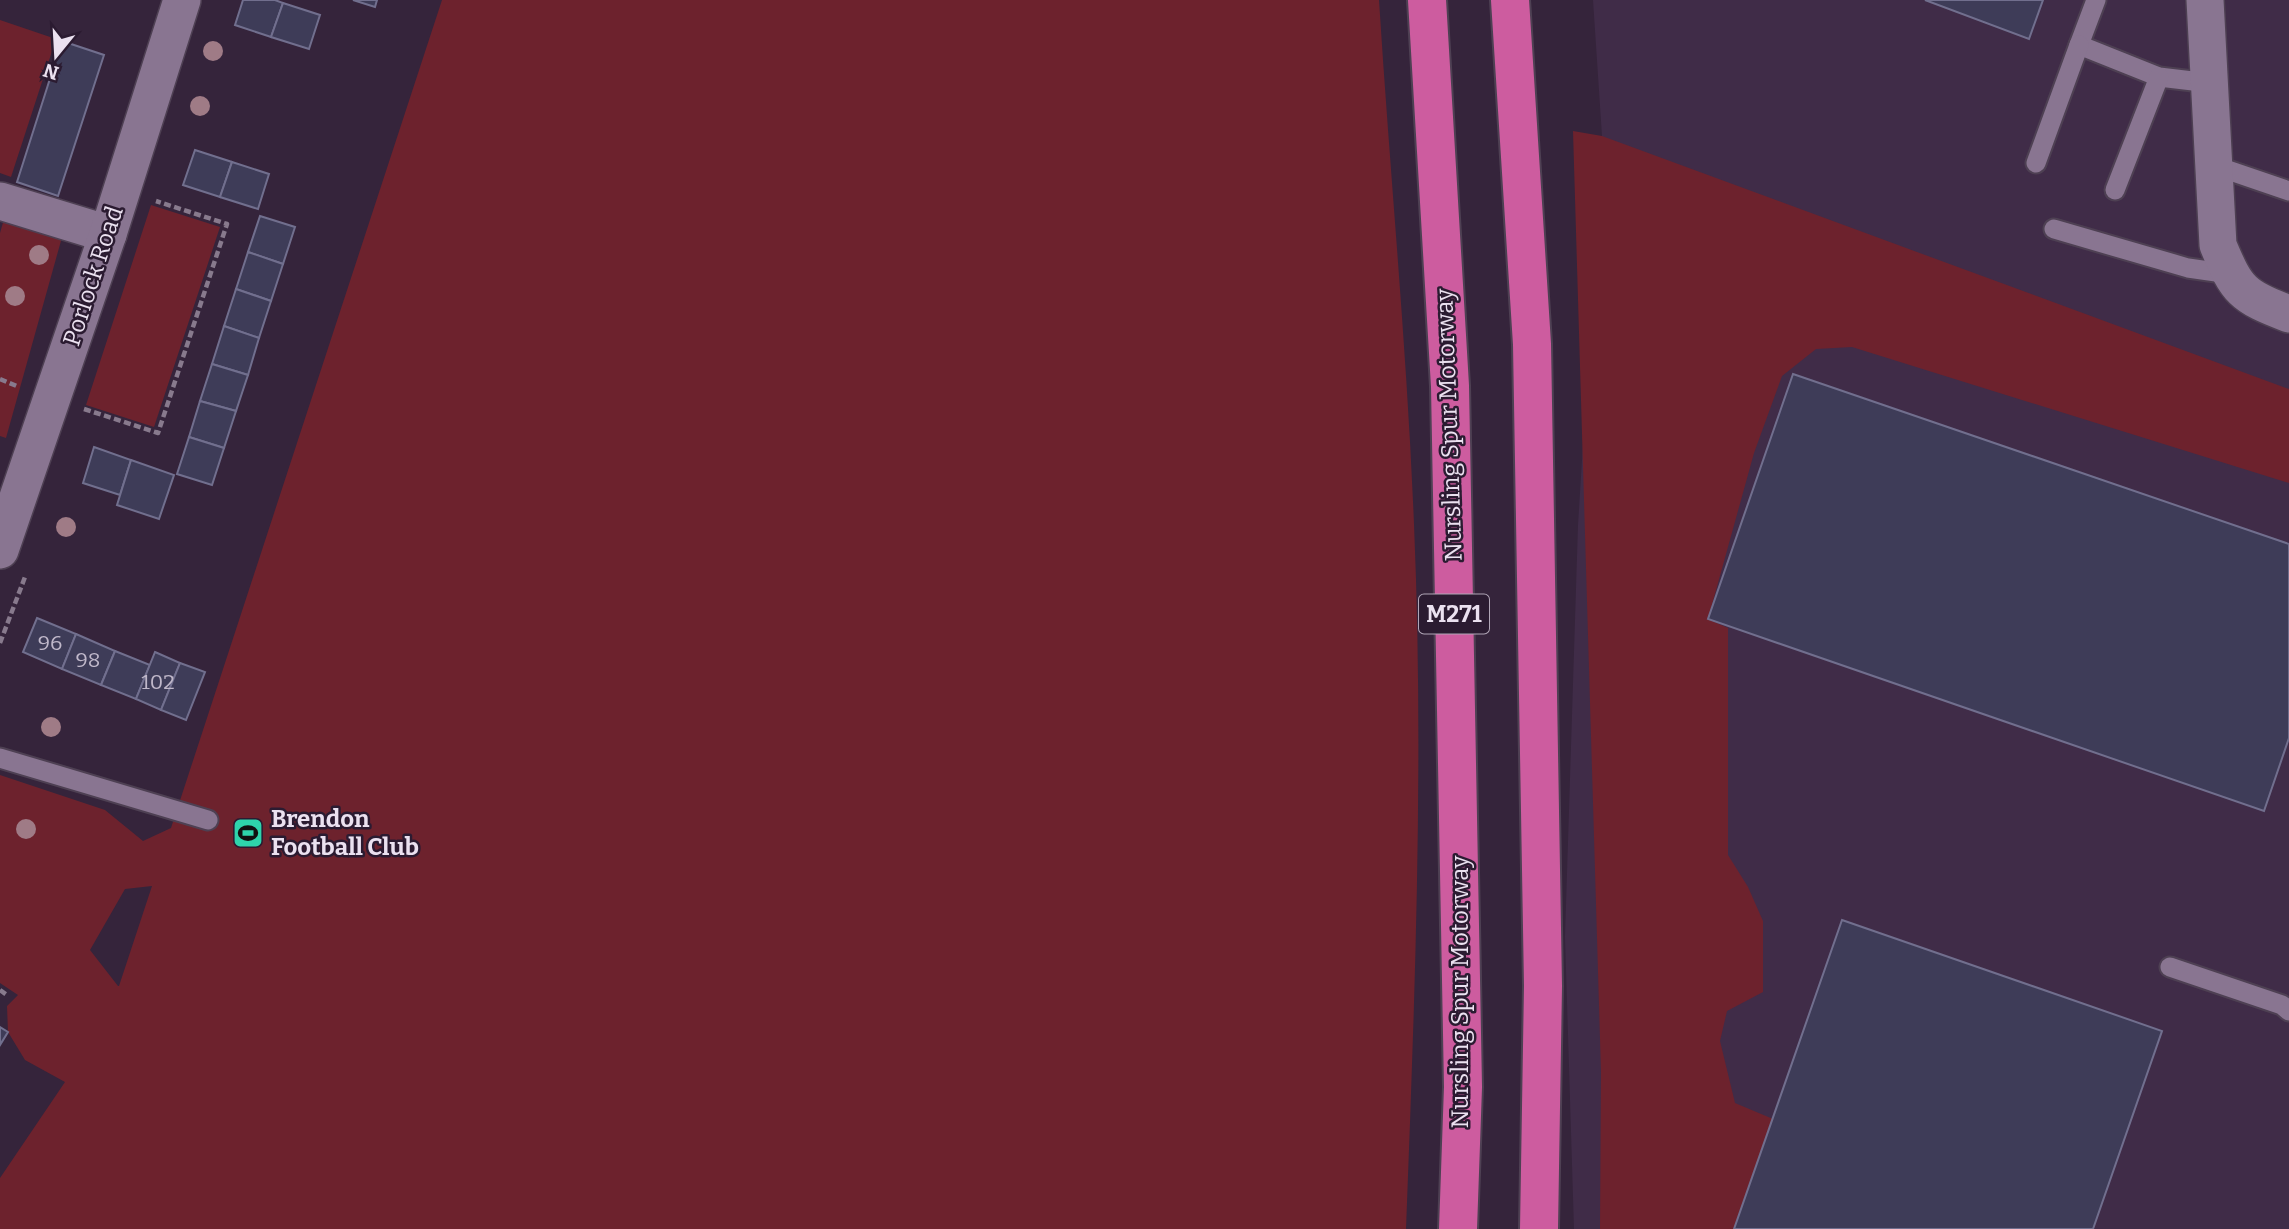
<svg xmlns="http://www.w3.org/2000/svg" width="2289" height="1229" font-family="Bitter,serif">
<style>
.built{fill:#402c48}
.green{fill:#6d222d;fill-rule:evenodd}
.building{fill:#3e3c58;stroke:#716f8e;stroke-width:2}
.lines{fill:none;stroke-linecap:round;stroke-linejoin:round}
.lane-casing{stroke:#4e4053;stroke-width:23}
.street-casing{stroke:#4e4053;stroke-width:40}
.highway-casing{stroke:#4e4053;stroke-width:42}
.path{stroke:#887a8d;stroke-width:4.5;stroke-dasharray:7 3.5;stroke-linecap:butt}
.lane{stroke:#897591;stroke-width:19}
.street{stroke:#897591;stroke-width:37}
.highway{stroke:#cd5c9f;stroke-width:38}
.tree{fill:#9f7b86}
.labels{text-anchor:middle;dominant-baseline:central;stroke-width:5;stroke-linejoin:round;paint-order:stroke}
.number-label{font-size:21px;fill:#c0b8ca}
.shield{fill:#2b1b31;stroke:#b1a6b7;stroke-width:2}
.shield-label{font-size:23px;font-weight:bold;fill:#ebe1f0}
.street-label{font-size:24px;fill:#ebe1f0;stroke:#2b1b31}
.poi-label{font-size:24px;font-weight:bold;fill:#ebe1f0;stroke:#2b1b31;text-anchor:start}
</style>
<rect width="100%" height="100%" fill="#35243b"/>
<path class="built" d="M1593,0H2289V1229H1574L1565,937L1578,525L1602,136Z"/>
<g class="green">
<path d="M442,0H1379C1390,175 1407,349 1414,524C1424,759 1415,994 1406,1229H0V1178L65,1082L25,1060L8,1032L7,1006L18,995L0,983V775L105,810L143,841L171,828ZM152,886L119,986H118L90,950L125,889Z"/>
<path d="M0,20L56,39L11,177L0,173Z"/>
<path d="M1573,131L1602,136L2289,389V483L1852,347L1816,349L1782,376L1754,453L1708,619L1728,628V855L1748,887L1763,921V992L1727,1011L1720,1041L1735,1103L1773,1119L1734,1229H1600L1601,1072Z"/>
<path d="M151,205L220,227L154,427L86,405Z"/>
<path d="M6,212L64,230L6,438L0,436V233Z"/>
</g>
<g class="building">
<path d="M243,0H275L283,3L271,37L235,25Z"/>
<path d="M353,0H377L375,7Z"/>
<path d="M1925,0H2043L2029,39Z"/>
<path d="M283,3L320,15L309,49L271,37Z"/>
<path d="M62,41L104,55L58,196L17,182Z"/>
<path d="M195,150L232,162L220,197L183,185Z"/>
<path d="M232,162L269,174L258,209L220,197Z"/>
<path d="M260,216L295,227L283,264L248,252Z"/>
<path d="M248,252L283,264L271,301L236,289Z"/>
<path d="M236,289L271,301L259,338L224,326Z"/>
<path d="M224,326L259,338L248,375L212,364Z"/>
<path d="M212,364L248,375L236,411L200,401Z"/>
<path d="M1793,374L2289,544V738L2264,811L1708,619Z"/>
<path d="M200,401L236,411L224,448L189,437Z"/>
<path d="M189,437L224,448L212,485L177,474Z"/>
<path d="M94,447L131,460L120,495L83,483Z"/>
<path d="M131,460L174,475L159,519L117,505Z"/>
<path d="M37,618L76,634L62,669L23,652Z"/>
<path d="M76,634L115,651L101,685L62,669Z"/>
<path d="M115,651L150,665L136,699L101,685Z"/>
<path d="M155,652L180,663L161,710L136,699Z"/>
<path d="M180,663L205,672L186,720L161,710Z"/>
<path d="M1842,920L2162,1031L2093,1229H1734Z"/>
<path d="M0,1027L8,1032L0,1045Z"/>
</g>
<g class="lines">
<g class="lane-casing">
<g id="lane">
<path d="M2096,0L2079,45L2159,77L2210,83"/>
<path d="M2036,163L2079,45"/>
<path d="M2213,165L2289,191"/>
<path d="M2115,190L2159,77"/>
<path d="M2054,229L2188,268L2230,274"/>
<path d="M0,758L208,820"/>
<path d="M2170,967L2282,1005L2289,1011"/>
</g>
</g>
<g class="street-casing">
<g id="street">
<path d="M2205,0L2218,245C2237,291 2242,296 2289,314"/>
<path d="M0,201L108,234"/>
<path d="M0,550L108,234L182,0"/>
</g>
</g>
<g class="highway-casing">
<g id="highway">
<path d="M1427,0L1450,386L1463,1087L1458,1229"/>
<path d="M1510,0L1532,344L1543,986L1539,1229"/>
</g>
</g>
<g class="path">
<path d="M0,379L19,387"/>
<path d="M84,409L158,433L227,224L156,201"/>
<path d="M0,643L25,577"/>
<path d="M0,990L7,995"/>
</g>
<use href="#lane" class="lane"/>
<use href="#street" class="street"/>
<use href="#highway" class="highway"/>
</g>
<g class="tree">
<circle cx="213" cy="51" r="10"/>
<circle cx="200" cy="106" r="10"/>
<circle cx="39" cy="255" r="10"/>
<circle cx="15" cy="296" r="10"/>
<circle cx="66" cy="527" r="10"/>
<circle cx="51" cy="727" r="10"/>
<circle cx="26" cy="829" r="10"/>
</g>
<defs>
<g id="stadium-square" transform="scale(1.575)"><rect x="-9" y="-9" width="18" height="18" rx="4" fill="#2ed4ab" stroke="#2b1b31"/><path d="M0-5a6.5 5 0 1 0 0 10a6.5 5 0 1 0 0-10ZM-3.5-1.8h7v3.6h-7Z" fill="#111"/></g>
</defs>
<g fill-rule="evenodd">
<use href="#stadium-square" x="248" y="833"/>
</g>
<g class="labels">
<g class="number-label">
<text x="50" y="643">96</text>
<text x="88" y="660">98</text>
<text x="158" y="682">102</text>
</g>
<rect class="shield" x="1419" y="594.5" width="70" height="39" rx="5"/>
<g class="shield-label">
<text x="1454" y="614">M271</text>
</g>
<g class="street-label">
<text transform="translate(93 276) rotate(-72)">Porlock Road</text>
<text transform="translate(1449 425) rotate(-92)">Nursling Spur Motorway</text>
<text transform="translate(1460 992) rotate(-90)">Nursling Spur Motorway</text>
</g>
<g class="poi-label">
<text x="271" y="819">Brendon<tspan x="271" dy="28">Football Club</tspan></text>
</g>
</g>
<g transform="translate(56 56) rotate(198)" stroke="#2b1b31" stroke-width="5" paint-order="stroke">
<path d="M0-5L12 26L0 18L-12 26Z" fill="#ebe1f0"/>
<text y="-10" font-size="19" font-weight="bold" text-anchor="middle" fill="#ebe1f0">N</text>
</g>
</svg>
